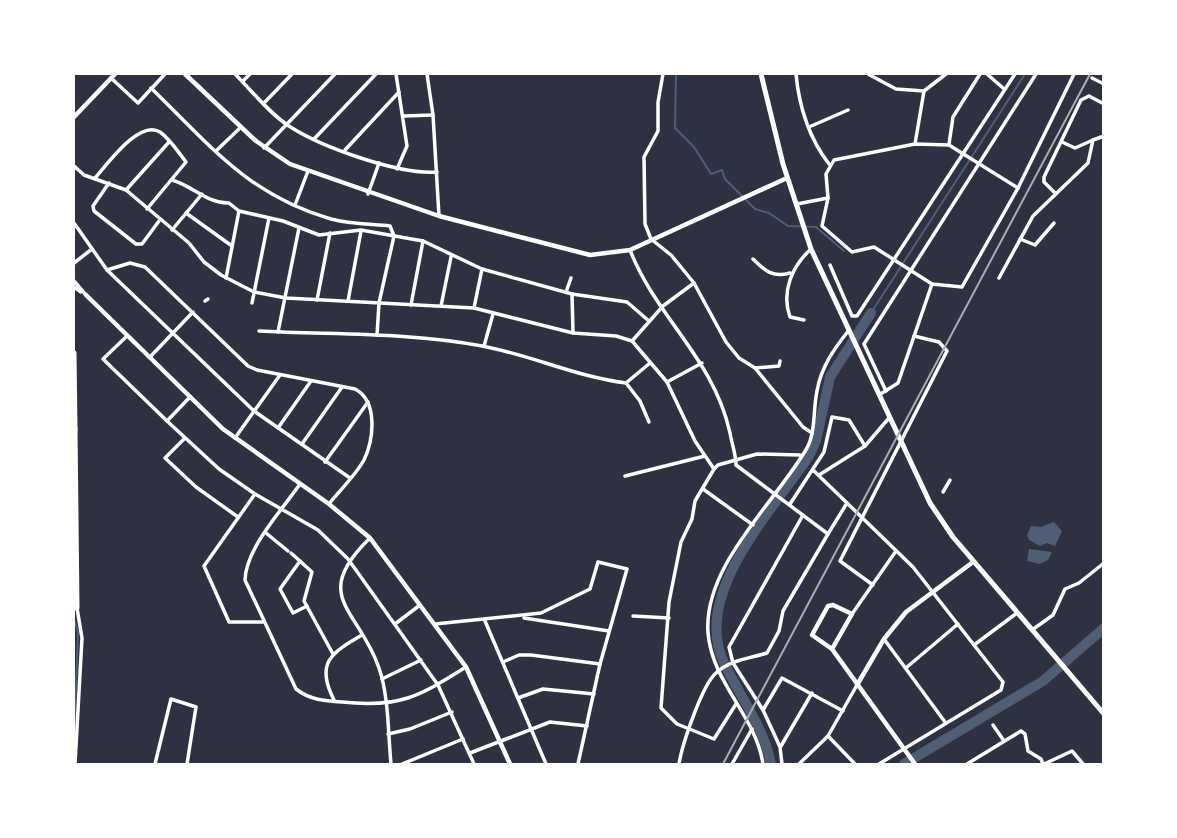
<svg xmlns="http://www.w3.org/2000/svg" width="1177" height="838" font-family="'Fira Sans Condensed',sans-serif">
<style>
.water{fill:#4f5d75}
.lines{fill:none;stroke-linecap:round;stroke-linejoin:round}
.stream{stroke:#4f5d75;stroke-width:2}
.river{stroke:#4f5d75;stroke-width:10}
.minor{stroke:#fff;stroke-width:3.5}
.tertiary{stroke:#fff;stroke-width:4.5}
.trunk{stroke:#fff;stroke-width:5}
.rail{stroke:#abadb3;stroke-width:2}
</style>
<rect width="100%" height="100%" fill="#2d3142"/>
<g class="water">
<path d="M1054,522L1062,531L1055,546L1047,543L1040,546L1029,540L1027,535L1031,526L1041,527Z"/>
<path d="M1029,549L1052,552L1048,560L1040,564L1027,561Z"/>
</g>
<g class="lines">
<g class="stream">
<path d="M676,74L675,128L694,147L711,174L722,170L725,179L742,196"/>
<path d="M746,200L755,209L769,213L788,226L816,227L844,251"/>
<path d="M871,313L1025,74"/>
<path d="M74,619L78,632L74,744"/>
</g>
<g class="river">
<path d="M771,764C764,727 740,697 724,663C691,594 773,510 809,456L816,441L830,377L871,313"/>
<path d="M904,764L1043,681L1104,628"/>
</g>
<g class="minor">
<path d="M235,74C252,91 269,113 289,126C321,147 399,175 437,172"/>
<path d="M396,74L407,146L397,169"/>
<path d="M427,74L433,115L439,216"/>
<path d="M663,74L658,102V131L644,157L645,224L651,239L671,255L694,283L726,342L739,358L755,368L803,427L812,433"/>
<path d="M796,74C799,106 809,138 829,164"/>
<path d="M868,74L896,89L924,91"/>
<path d="M987,74L1003,88"/>
<path d="M111,78L138,103L165,74"/>
<path d="M1092,78L1104,84"/>
<path d="M243,81L250,74"/>
<path d="M151,88C211,146 248,195 331,219C350,224 371,224 390,226L394,236L379,303L377,335"/>
<path d="M264,103L292,74"/>
<path d="M404,116L433,115"/>
<path d="M809,127L848,110"/>
<path d="M314,139L376,74"/>
<path d="M1062,142L1075,148L1093,140"/>
<path d="M915,144L924,91L946,74"/>
<path d="M949,144L953,117L980,74"/>
<path d="M264,148L335,74"/>
<path d="M345,150L399,92"/>
<path d="M216,151L241,127"/>
<path d="M74,166L84,175L126,190L189,243L204,262L221,275L254,292L286,298L474,308L573,333L616,336L632,341L667,382L695,441L714,469L718,465L757,454L800,455"/>
<path d="M95,178C107,165 139,119 160,132C170,139 179,153 186,162L147,209"/>
<path d="M172,180C193,186 208,204 229,203L239,211L226,278"/>
<path d="M109,183L93,206L94,211L136,244H142L159,221"/>
<path d="M126,190L169,142"/>
<path d="M1055,193L1044,182V177L1081,100L1089,96L1104,104"/>
<path d="M368,194L379,163"/>
<path d="M828,198L822,226L852,252L874,247L932,284L962,287L1018,188L1074,74"/>
<path d="M797,204L828,198L826,174L834,160L915,144L949,145L1018,188"/>
<path d="M295,205L308,171"/>
<path d="M239,211L283,221L319,235L361,230L423,241L482,269L572,294L573,333"/>
<path d="M186,213L232,246"/>
<path d="M74,223L107,270L254,411L350,478"/>
<path d="M172,230L202,194"/>
<path d="M1020,239L1035,245L1054,223"/>
<path d="M630,250C656,317 714,359 730,433C732,444 736,455 736,465L828,534L847,503"/>
<path d="M753,259C765,271 773,278 790,273"/>
<path d="M74,263L92,249"/>
<path d="M830,265L852,316H857L1015,74"/>
<path d="M107,270L130,263L145,267L248,366L257,370L355,389C378,401 374,439 364,460C355,476 340,490 329,504"/>
<path d="M999,278L1033,216L1088,163L1093,140L1104,136"/>
<path d="M74,281L86,295"/>
<path d="M74,287L81,292"/>
<path d="M566,292L571,278"/>
<path d="M572,294L627,302L649,321"/>
<path d="M317,300L330,233"/>
<path d="M205,301L208,299"/>
<path d="M348,301L361,231"/>
<path d="M252,303L269,218"/>
<path d="M411,305L423,241"/>
<path d="M441,306L451,257"/>
<path d="M474,308L482,269"/>
<path d="M804,320L790,317C781,292 792,266 811,249"/>
<path d="M259,331C333,335 408,332 482,346C531,355 577,377 626,383L650,363"/>
<path d="M278,332L299,228"/>
<path d="M127,336L103,359L167,421"/>
<path d="M632,341L663,306L694,283"/>
<path d="M484,346L493,314"/>
<path d="M150,357L193,312"/>
<path d="M755,368L779,366L780,361"/>
<path d="M667,382L702,363"/>
<path d="M626,383L640,401L649,422"/>
<path d="M886,391L864,344L1036,74"/>
<path d="M879,395L898,383L932,284"/>
<path d="M190,397L167,421L219,469L255,494L318,530L348,559L438,685L474,764"/>
<path d="M278,428L311,381"/>
<path d="M235,438L280,375"/>
<path d="M184,439L165,458L196,487L238,517"/>
<path d="M302,444L342,387"/>
<path d="M325,462L368,402"/>
<path d="M714,469L695,501L692,519L681,542L669,602L661,708L677,724L714,739L736,704"/>
<path d="M813,470L913,567L974,645"/>
<path d="M819,475L865,446L889,418"/>
<path d="M625,476L705,456"/>
<path d="M300,484C282,510 246,548 245,580L296,689C310,700 325,701 342,702C400,708 418,697 466,667"/>
<path d="M703,489L753,525"/>
<path d="M943,492L950,480"/>
<path d="M255,494L204,566L229,622H263"/>
<path d="M790,504L824,452L832,417L849,420L865,446"/>
<path d="M266,533L288,551"/>
<path d="M370,538C309,597 359,609 379,668C389,697 388,734 391,764"/>
<path d="M291,553L312,572L304,601L333,654"/>
<path d="M300,561L280,589L293,613L307,606"/>
<path d="M873,585L840,561L947,351L939,342L914,336"/>
<path d="M852,614L896,551"/>
<path d="M633,616L669,618"/>
<path d="M524,618L609,631"/>
<path d="M485,621L546,764"/>
<path d="M395,624L420,605"/>
<path d="M435,624L541,613L590,589L598,562L627,569L600,664L578,764"/>
<path d="M1032,630L1053,615L1065,589L1079,583L1104,563"/>
<path d="M884,639L945,722"/>
<path d="M503,662L519,655H531L600,664"/>
<path d="M907,667L958,624"/>
<path d="M382,679L421,660"/>
<path d="M518,698L543,689L594,694"/>
<path d="M334,700C315,663 331,653 362,635"/>
<path d="M763,710L733,663L729,647L803,515"/>
<path d="M993,725L1004,741"/>
<path d="M388,734L410,729L452,712"/>
<path d="M828,736L855,764"/>
<path d="M781,746L812,693"/>
<path d="M470,753L550,722L587,726"/>
<path d="M75,764L82,638L77,608"/>
<path d="M155,764L171,699L196,707L187,764"/>
<path d="M402,764L463,739"/>
<path d="M679,764C682,745 702,685 716,673C729,660 751,658 767,653L779,631L783,611L828,534"/>
<path d="M732,764L752,729"/>
<path d="M763,764C756,716 712,683 708,633C703,566 775,503 807,448C816,431 813,409 817,391C821,367 834,349 849,330"/>
<path d="M782,764L780,747L763,710L782,678L843,711"/>
<path d="M799,764L828,736L857,685"/>
<path d="M879,764L1001,690L1003,682L974,645L1017,613"/>
<path d="M967,764L1021,731L1025,734L1028,751L1041,759L1043,764"/>
<path d="M1044,764L1072,751L1083,764"/>
</g>
<g class="tertiary">
<path d="M185,74L256,141L290,164L439,216L590,255L630,250L787,178"/>
<path d="M74,117L115,74"/>
<path d="M86,295L223,429L329,504L370,538L466,667L510,764"/>
<path d="M833,605L852,614L832,649L812,635L828,606Z"/>
<path d="M832,649L915,764"/>
<path d="M857,685L884,639L906,612L973,562"/>
</g>
<g class="trunk">
<path d="M761,74L783,164L811,249L930,503L953,537L1104,714"/>
<path d="M74,353L75,430"/>
<path d="M75,428L77,608"/>
</g>
<path class="rail" d="M723,764L1090,74"/>
</g>
<rect width="1177" height="838" fill="none" stroke="#ffffff" stroke-width="150"/>
</svg>
